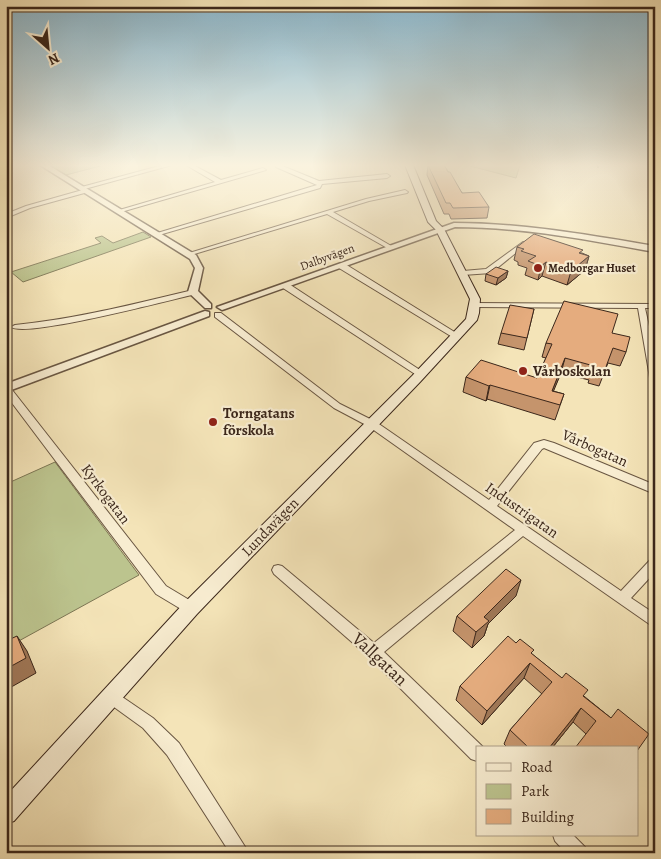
<svg xmlns="http://www.w3.org/2000/svg" width="661" height="859" font-family="Alegreya,serif">
<style>
.green{fill:#bcc48e;stroke:#7c7654}
.lines{fill:none;stroke-linecap:round;stroke-linejoin:round}
.minor-casing{stroke:#695642;stroke-width:2}
.tertiary-casing{stroke:#695642;stroke-width:3}
.secondary-casing{stroke:#3b271b;stroke-width:2}
.minor{fill:#f8edd1;fill-rule:evenodd}
.tertiary{fill:#f8edd1;fill-rule:evenodd}
.secondary{fill:#f8edd1;fill-rule:evenodd}
.rail{stroke:#3b271b;stroke-width:2;stroke-dasharray:5 5;stroke-linecap:butt}
.wall{fill:#c5946c;stroke:#3b271b}
.shaded-wall{fill:#a07858;stroke:#3b271b}
.building{fill:#e5ac7e;stroke:#3b271b}
.poi-dot{fill:#8f2418;stroke:#f8edd1;stroke-width:2}
.labels{text-anchor:middle;dominant-baseline:central;stroke-width:4.5;stroke-linejoin:round;paint-order:stroke}
.far-street-label{font-size:12px;fill:#3b271b;stroke:#f8edd1}
.far-poi-label{font-size:12px;font-weight:bold;fill:#3b271b;stroke:#f8edd1;text-anchor:start}
.poi-label{font-size:15px;font-weight:bold;fill:#3b271b;stroke:#f8edd1;text-anchor:start}
.street-label{font-size:15px;fill:#3b271b;stroke:#f8edd1}
.near-street-label{font-size:18px;fill:#3b271b;stroke:#f8edd1}
</style>
<rect width="100%" height="100%" fill="#f4e4b8"/>
<filter id="stains"><feTurbulence type="fractalNoise" baseFrequency=".004" numOctaves="4"/><feColorMatrix values="0 0 0 0 .2 0 0 0 0 .09 0 0 0 0 .02 0 0 0 .5 -.17"/></filter>
<radialGradient id="worn" r=".72"><stop offset=".6" stop-color="#630" stop-opacity="0"/><stop offset="1" stop-color="#630" stop-opacity=".3"/></radialGradient>
<g class="green">
<path d="M48,165H104L66,175Z"/>
<path d="M466,165H520L516,178Z"/>
<path d="M143,232L151,237L23,282L11,272L101,243L95,238L102,236L113,243Z"/>
<path d="M55,462L139,575L6,648V484Z"/>
</g>
<g class="lines">
<g class="minor-casing">
<g id="minor">
<path d="M163,165H172L81,190L78,188Z"/>
<path d="M186,165H193L221,180L263,168L266,170L121,212L116,211L215,182Z"/>
<path d="M276,165H280L319,181L387,174L390,176L387,178L322,184L320,188L159,235L154,234L317,185L276,167Z"/>
<path d="M86,189L88,190V192L30,208L6,218V214L26,206Z"/>
<path d="M405,190L408,192L407,193L369,201L333,212L393,247V249H389L327,214L191,255L186,254L366,199Z"/>
<path d="M523,242L528,243L491,273L463,275L459,273L463,271L486,269Z"/>
<path d="M339,264H345L461,336L460,338H454L339,268Z"/>
<path d="M283,284H289L426,374L421,377L418,376L283,288Z"/>
<path d="M193,290H196V294C170,300 26,338 11,327L15,325C76,319 134,304 193,290Z"/>
<path d="M473,303L655,304V308H645L655,354V381L650,378L638,308L476,307H473Z"/>
<path d="M215,313H221L340,404L376,422L489,500L534,443L544,440L554,443L655,485V494L544,448L542,449L497,506L621,591L651,559L655,558V572L631,598L655,614V628L523,536L384,652L483,747L477,748V761L471,759L369,657L274,574L272,570L274,566L278,565L282,566L374,643L515,530L368,426L334,408L215,317Z"/>
<path d="M6,385L9,386L166,586L196,604L198,608L196,612L191,614L186,612L156,594L6,395Z"/>
<path d="M112,690L153,718L179,743L249,853H230L167,755L143,728L107,702L105,697L107,692Z"/>
<path d="M553,835H573L585,847L588,853H566L555,841Z"/>
</g>
</g>
<g class="tertiary-casing">
<g id="tertiary">
<path d="M40,165H48L196,255L203,268L198,291L211,304V308H205L188,292L195,268L190,259Z"/>
<path d="M454,223C522,223 588,235 655,246V252C588,240 522,227 455,227L225,309L222,310L217,307Z"/>
<path d="M205,311L209,312V316L6,392V384Z"/>
</g>
</g>
<g class="secondary-casing">
<path id="secondary" d="M405,165H413L436,221L444,229L480,299L479,313L477,320L420,382L197,614L14,821L6,824V796L185,602L412,376L466,319L470,299L436,230L428,222Z"/>
</g>
<use href="#minor" class="minor"/>
<use href="#tertiary" class="tertiary"/>
<use href="#secondary" class="secondary"/>
<path class="rail" d="M598,165V168"/>
</g>
<g class="wall">
<path d="M428,165H444L462,193L489,207L487,218L451,219L449,214H444L427,175Z"/>
<path d="M517,247L582,253L589,256L585,270L567,285L542,276L538,280L525,275L527,268L518,265V262L514,260Z"/>
<path d="M508,271L506,278L496,285L485,281L486,274Z"/>
<path d="M534,309L524,350L498,344L501,333Z"/>
<path d="M612,333L626,352L620,366L608,363L599,386L588,383L589,380L561,373L553,391L564,394L555,420L487,399L486,401L463,392L466,377L537,378L546,358L542,357L546,343Z"/>
<path d="M516,596L488,624L484,636L472,648L453,631L457,616Z"/>
<path d="M516,643L532,654L611,718L649,734H586L573,722L552,748H508L504,744L510,730L542,694L524,678L482,725L456,700L460,686Z"/>
</g>
<g class="shaded-wall">
<path d="M589,256L585,270L567,285L571,271Z"/>
<path d="M546,262L542,276L538,280L541,266Z"/>
<path d="M508,271L506,278L496,285L498,278Z"/>
<path d="M565,358L561,373L549,402L552,391Z"/>
<path d="M490,385L487,399L486,401L489,386Z"/>
<path d="M521,580L516,596L488,624L484,636L472,648L476,632L484,617Z"/>
<path d="M17,636L27,651L36,673L6,690V669Z"/>
<path d="M530,663L524,678L482,725L487,711Z"/>
<path d="M581,708L573,722L552,748H549Z"/>
</g>
<g class="building">
<path d="M428,165H444L448,172H450L462,193L479,192L489,207L453,208L450,203H446Z"/>
<path d="M534,234L583,250L579,253L589,256L571,271L546,262L541,266L528,261L536,256L521,251L524,249L517,247Z"/>
<path d="M496,267L508,271L498,278L486,274Z"/>
<path d="M564,301L618,314L612,333L630,337L626,352L613,348L604,372L593,369L594,366L565,358L552,391L564,394L560,405L490,385L489,386L466,377L481,360L537,378L552,344L546,343Z"/>
<path d="M510,305L534,309L527,338L501,333Z"/>
<path d="M506,569L521,580L484,617L489,621L476,632L457,616Z"/>
<path d="M17,636L26,658L6,669V641Z"/>
<path d="M508,636L516,643L520,639L534,650L531,653L562,678L566,673L588,690L583,696L611,718L618,709L649,734L637,751V748H575L596,721L581,708L549,748H529L510,730L552,682L530,663L487,711L460,686Z"/>
</g>
<linearGradient id="sky" x2="0" y2="1"><stop stop-color="#8ab8cf"/><stop offset="0.58" stop-color="#faf3df"/><stop offset="1" stop-color="#faf3df" stop-opacity="0"/></linearGradient>
<rect width="661" height="285" fill="url(#sky)"/>
<g class="poi-dot">
<circle cx="538" cy="268" r="5"/>
<circle cx="523" cy="371" r="5"/>
<circle cx="213" cy="422" r="5"/>
</g>
<g class="labels">
<g class="far-street-label">
<text transform="translate(327 257) rotate(-20)">Dalbyvägen</text>
</g>
<g class="far-poi-label">
<text x="548" y="268">Medborgar Huset</text>
</g>
<g class="poi-label">
<text x="533" y="371">Vårboskolan</text>
<text x="223" y="413">Torngatans<tspan x="223" dy="17">förskola</tspan></text>
</g>
<g class="street-label">
<text transform="translate(595 448) rotate(24)">Vårbogatan</text>
<text transform="translate(106 494) rotate(53)">Kyrkogatan</text>
<text transform="translate(522 510) rotate(35)">Industrigatan</text>
<text transform="translate(270 527) rotate(-46)">Lundavägen</text>
</g>
<g class="near-street-label">
<text transform="translate(380 659) rotate(43)">Vallgatan</text>
</g>
</g>
<rect width="661" height="859" fill="none" stroke="#f4e4b8" stroke-width="25"/>
<rect x="8" y="8" width="646" height="844" fill="none" stroke="#3b271b" stroke-width="2.5"/>
<rect x="12" y="12" width="636" height="834" fill="none" stroke="#3b271b"/>
<rect x="476" y="746" width="162" height="90" fill="#f8edd1" stroke="#ac9e88"/>
<rect x="486" y="763" width="25" height="8" fill="#f8edd1" stroke="#ac9e88"/>
<text x="521" y="772" font-size="15" fill="#3b271b">Road</text>
<rect x="486" y="784" width="25" height="15" fill="#bcc48e" stroke="#ac9e88"/>
<text x="521" y="796" font-size="15" fill="#3b271b">Park</text>
<rect x="486" y="809" width="25" height="15" fill="#e5ac7e" stroke="#ac9e88"/>
<text x="521" y="822" font-size="15" fill="#3b271b">Building</text>
<g transform="translate(48 48) rotate(153)" stroke="#f8edd1" stroke-width="4" paint-order="stroke">
<path d="M0-4L9 19L0 12L-9 19Z" fill="#3b271b"/>
<text y="-8" font-size="14" font-weight="bold" text-anchor="middle" fill="#3b271b">N</text>
</g>
<rect width="100%" height="100%" filter="url(#stains)"/>
<rect width="100%" height="100%" fill="url(#worn)"/>
</svg>
